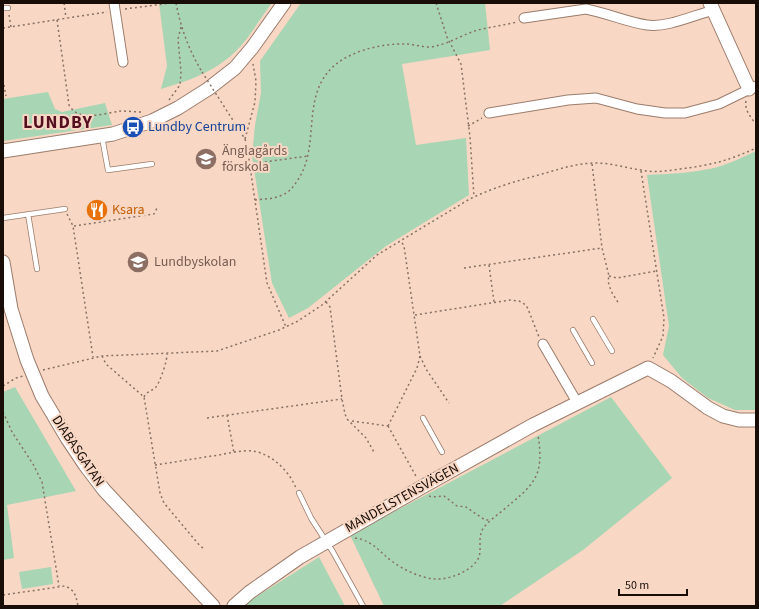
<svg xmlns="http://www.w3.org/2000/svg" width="759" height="609" font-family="'Source Sans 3',sans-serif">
	<rect width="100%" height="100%" fill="#f8d7c4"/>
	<path fill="#a8d5b3" d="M159,3H272C261,17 251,35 239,48C217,71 191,80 161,89L167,66Z
		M301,3H485L490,50L402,64L416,145L466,138L469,195L386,246L308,308L289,318L272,283L252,156L255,125L261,93L260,61Z
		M48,92L55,109L62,112L105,103L112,125L3,141V99Z
		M756,151V410H735L708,398L682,378L663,355L669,326L647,175C668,174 689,173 709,169C725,166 741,158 756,151Z
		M15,387L76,491L7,505L14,558L3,560V392Z
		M611,397L672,478L583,550L500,606H384L350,535Z
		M319,557L345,606H244L245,604Z
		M51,567L53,584L22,589L19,572Z"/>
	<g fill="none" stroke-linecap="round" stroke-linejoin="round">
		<g stroke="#9b7d6c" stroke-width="6">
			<path id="lane" d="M3,8H8
				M102,137L108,170L152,164
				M28,214L37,269
				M3,218L65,209
				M593,319L612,351
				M573,330L592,363
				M423,418L442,452
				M299,493L311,518L333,552L363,606"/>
		</g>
		<g stroke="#9b7d6c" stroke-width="11">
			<path id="street" d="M114,3L123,62
				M524,18L586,9C607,13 626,22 647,25C667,28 694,15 714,10
				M489,113L568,100L596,98L637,109L665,113H685L719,104L756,86
				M543,344L578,404"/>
		</g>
		<g stroke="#9b7d6c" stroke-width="15">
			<path id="secondary" d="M710,3L749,89
				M3,151L113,134L152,121L178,108L208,89L235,68L252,48L284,3
				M3,262L11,309L27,360L42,396L67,438L85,465L104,490L213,606
				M234,606L250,592L300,557L422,487L533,425L648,368L671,381L708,408L723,416L739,420H756"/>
		</g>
		<path stroke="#877164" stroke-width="1.5" stroke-dasharray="2 3" stroke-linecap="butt" d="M64,3L66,18
			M176,3C181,29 189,50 202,72
			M436,3L447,37L461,64L470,137L474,197
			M125,9L171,3
			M9,15L11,27
			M57,20L69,105C79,123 104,113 121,111C128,111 135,112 143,112
			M3,28L107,12
			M3,80L6,96
			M218,97L245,139L247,146L267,283L286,327
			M169,100L180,85L181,72L178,39L181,27
			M746,101C744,109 751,118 756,124
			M468,126L482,118
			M245,139L255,102L256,81L253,64
			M250,164L308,156
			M592,164L602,248L609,276L608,281L611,291L619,304
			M641,171L664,318L663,336L653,358
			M255,200C264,199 274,199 282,195C290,192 294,186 299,178C319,146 303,102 328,72C344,52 381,43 406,44C415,44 426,49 436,46C450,43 464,34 478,30C491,27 504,25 517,22
			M67,214L73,226L93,357
			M74,226L154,214L158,206
			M489,265L494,302
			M464,268L602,248
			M609,276L617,278L656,271
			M326,302L330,307L342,399L345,414L347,419L366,438L374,452
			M415,315L510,300L519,301L526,305L528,309L539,337
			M102,356L106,364L144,397L160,493L164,503L200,546L205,549
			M420,356L426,369L449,403
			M43,370L102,356L217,351L279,330L298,321L322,305L377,255L468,200C491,188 517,181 542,174C560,169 577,163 596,163C611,163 626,168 641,170C654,173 667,171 680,169C711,165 728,161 756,148
			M3,386L16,378L23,376
			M144,397C147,391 152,391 156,387C160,382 168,359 167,353
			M3,412L12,432L33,464L42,482L59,586
			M227,415L234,453
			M207,418L342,399
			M352,421L388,426
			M388,426L417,368L420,356L404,246L401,241
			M388,426L417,478
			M155,465C176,462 197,458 219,455C229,453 242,450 253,451C272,454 289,471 296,488
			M429,496L432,497L444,496L457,506L466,507L485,520H491
			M355,538C374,541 379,552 393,562C404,570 421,578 435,579C449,580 473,571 479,557C482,547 477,537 484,527C489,521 496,516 502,511C533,485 545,478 538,435
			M3,595L65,586C75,590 76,596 78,606"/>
		<use href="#lane" stroke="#fff" stroke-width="4.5"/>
		<use href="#street" stroke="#fff" stroke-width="9"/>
		<use href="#secondary" stroke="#fff" stroke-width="13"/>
		<path stroke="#877164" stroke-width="1.5" stroke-dasharray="2 3" stroke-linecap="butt" d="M202,72L218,97"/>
	</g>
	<defs>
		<g id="bus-disc" transform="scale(1.15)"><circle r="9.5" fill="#1a4fb4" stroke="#f8d7c4"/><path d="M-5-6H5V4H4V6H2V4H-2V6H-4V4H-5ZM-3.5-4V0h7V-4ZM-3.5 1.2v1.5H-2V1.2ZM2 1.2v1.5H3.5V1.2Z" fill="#fff"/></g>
		<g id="school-disc" transform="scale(1.15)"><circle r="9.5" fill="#8d6e63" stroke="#f8d7c4"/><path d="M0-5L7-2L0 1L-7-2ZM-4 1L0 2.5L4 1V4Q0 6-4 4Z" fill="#fff"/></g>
		<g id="restaurant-disc" transform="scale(1.15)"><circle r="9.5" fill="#e8710a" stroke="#f8d7c4"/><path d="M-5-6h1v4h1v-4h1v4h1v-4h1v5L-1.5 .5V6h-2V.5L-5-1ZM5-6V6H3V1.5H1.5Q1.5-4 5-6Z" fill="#fff"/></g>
	</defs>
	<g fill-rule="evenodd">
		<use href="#bus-disc" x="133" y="127"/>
		<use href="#school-disc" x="206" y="159"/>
		<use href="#restaurant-disc" x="97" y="210"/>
		<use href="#school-disc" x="138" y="262"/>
	</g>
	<g text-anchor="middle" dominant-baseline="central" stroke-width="4" stroke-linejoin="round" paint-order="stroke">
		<g font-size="14" fill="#164399" stroke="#f8d7c4" text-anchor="start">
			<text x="148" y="127">Lundby Centrum</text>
		</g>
		<g font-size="14" fill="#785e54" stroke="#f8d7c4" text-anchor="start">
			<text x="222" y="151">Änglagårds<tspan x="222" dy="16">förskola</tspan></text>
			<text x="154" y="262">Lundbyskolan</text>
		</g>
		<g font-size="14" fill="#c56008" stroke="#f8d7c4" text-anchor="start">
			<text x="112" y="210">Ksara</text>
		</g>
		<g font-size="14" fill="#180d07" stroke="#f8d7c4">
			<text transform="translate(78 451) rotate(56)">DIABASGATAN</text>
			<text transform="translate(402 498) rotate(-29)">MANDELSTENSVÄGEN</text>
		</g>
		<g font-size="18" font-weight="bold" letter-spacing="1" fill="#540f20" stroke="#f8d7c4">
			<text x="58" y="122">LUNDBY</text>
		</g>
	</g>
	<rect width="759" height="609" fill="none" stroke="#180d07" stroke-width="8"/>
	<path d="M619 589v6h68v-6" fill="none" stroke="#180d07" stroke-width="2"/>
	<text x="625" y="589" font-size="12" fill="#180d07" stroke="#f8d7c4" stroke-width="3" paint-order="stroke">50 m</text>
</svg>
